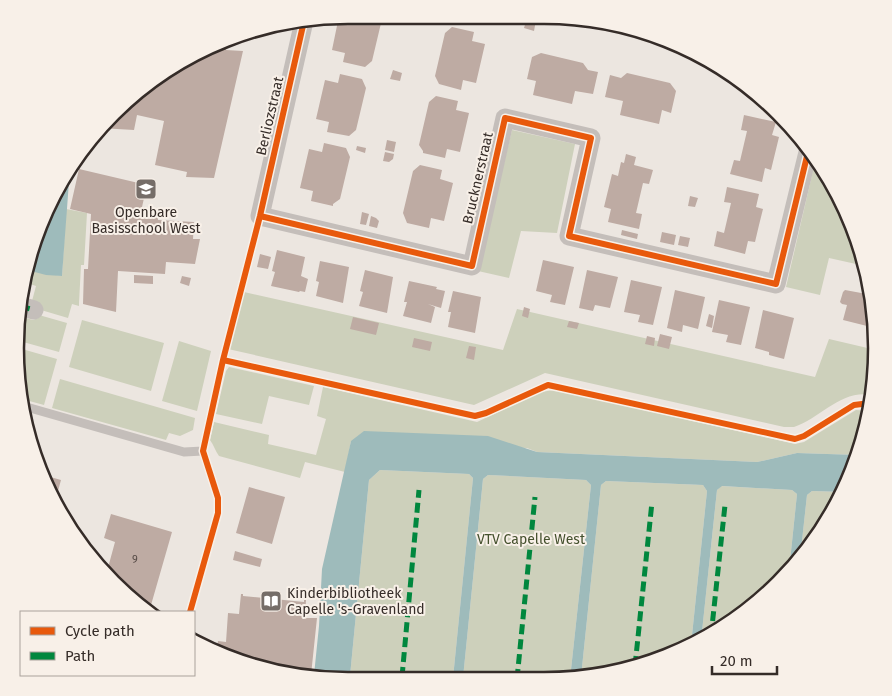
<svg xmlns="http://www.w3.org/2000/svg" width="892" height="696" font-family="'Fira Sans',sans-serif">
	<rect width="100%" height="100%" fill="#ece6e0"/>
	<path fill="#cdd0bb" d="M512,130L575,144L557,233L521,231L509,278L478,271Z
		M816,158C839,190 856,227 865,266L829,258L820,295L786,287Z
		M66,209L87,213L84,265H81L79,303V306L72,304L68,318L41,310L32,301L36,286L24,282L26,262L29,255L34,256L31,271L62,276Z
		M244,292L503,350L517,309L815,377L829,339L876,350V369L872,395C841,389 821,418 794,427H784L545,373L474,405L228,349Z
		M39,315L67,323L59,352L16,340L19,316L33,320L38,318Z
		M82,320L164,343L151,391L69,367Z
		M179,341L211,351L197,411L162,401Z
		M15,347L57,359L44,405L22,399Z
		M229,367L314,386L309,405L269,396L262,424L216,414L226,371Z
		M60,379L195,418L193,430L180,436L169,433L166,440L52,408Z
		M323,387L477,422L541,392L554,390L795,444L804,442L856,410L869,411L866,434L858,455L797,453L757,462L537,452L527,448L351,441L345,472L305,462L300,478L219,456C215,451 214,445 210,440L214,422L269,435L268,444L316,455L326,419L317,416Z
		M380,470L469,474L473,478L453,678L350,676L369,480Z
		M488,475L586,480L591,485L570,679L463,678L483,479Z
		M606,481L703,485L707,491L691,645L651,663L581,677L601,485Z
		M721,486L792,490L797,494L789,571L764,598L711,636L701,641L717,490Z
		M812,491L844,492L808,550L800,559L807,495Z"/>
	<path fill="#9ebbbb" d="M70,168L62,276L46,275L31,271L35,240L59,182Z
		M364,431L488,436L537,452L757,462L797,453L858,455L844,492L812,491L807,495L800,559L789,571L797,494L792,490L722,486L717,490L701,641L691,645L707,491L703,485L606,481L601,485L581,677L570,679L591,485L586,480L488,475L483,479L463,678H453L473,478L469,474L380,470L369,480L350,676L314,675L319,626L322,569L351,441Z"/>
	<path fill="#beaba3" d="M348,15H380L382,19L372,61L365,67L343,62L345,53L332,50L339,16Z
		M418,15L426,16L424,25L416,23Z
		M527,18L536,20L534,31L524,28Z
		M452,27L474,32L472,41L485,44L476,83L463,80L461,90L439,84L435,76L445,33Z
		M227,41L226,50L243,51L214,178L186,177L187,172L155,165L164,121L137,115L134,130L100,128L112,113L181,60Z
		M541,53L583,63L588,70L598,72L593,94L575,91L572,104L533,95L536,81L527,79L532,57Z
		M393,70L402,73L400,81L390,79Z
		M627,73L670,83L676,91L671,113L662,110L659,124L620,115L623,101L605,97L610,75L621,78Z
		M340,74L362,79L366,88L356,130L349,136L327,132L329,122L316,119L325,80L338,83Z
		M436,96L458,101L456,110L469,113L460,152L447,149L445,158L423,153V151L419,145L429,102Z
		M744,115L776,122L772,135L779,137L771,170L765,168L762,182L730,174L734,160L740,161L747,131L741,130Z
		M387,140L396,142L394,152L385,150Z
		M324,143L346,148L350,157L340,199L333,204V206L311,201L313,191L300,188L309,149L322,152Z
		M357,146L366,148L365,153L356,150Z
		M385,152L394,154L393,159L389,162L383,161Z
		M626,154L636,157L634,165L653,170L649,184L643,183L636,213L642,214L639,229L608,222L611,209L604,207L612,174L618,176L621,162L624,163Z
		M420,165L442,170L440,179L453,183L444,221L431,218L429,228L407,223L403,213L413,171Z
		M79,169L147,185L142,207L158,211V220L194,222L193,239H200L195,264L166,262L165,274L118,271L116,312L83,304L84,269H88L91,214L70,209Z
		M727,187L759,194L756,207L763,209L759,225L755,242L748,241L745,254L714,246L717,231L724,233L731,203L724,202Z
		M690,196L698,198L695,207L688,206Z
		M362,212L369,214L366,225L360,224Z
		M371,216L376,218L379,221L377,228L369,226Z
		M622,230L638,234L637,239L621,235Z
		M662,232L676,235L674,245L660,242Z
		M680,236L690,238L688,247L678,245Z
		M277,250L305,257L301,276L308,279L305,292L300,291L299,292L271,286L275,272L272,271Z
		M260,254L271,257L268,269L257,267Z
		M543,260L574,267L565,305L550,302L552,295L536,291Z
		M320,261L349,267L343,303L316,296L319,282L316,281Z
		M365,270L393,277L387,313L359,306L363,292L360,291Z
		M587,270L618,277L610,308L595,305L593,311L579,308Z
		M134,275L153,276V284L134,283Z
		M182,276L191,278L189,286L180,283Z
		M631,280L662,287L653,325L638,322L640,315L624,312Z
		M409,281L437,287L436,289L445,291L441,308L428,304L435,307L431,323L403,316L407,302H404Z
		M675,290L705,297L698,329L683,325L682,332L667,328Z
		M845,290L872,295L874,304L875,328L843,320L847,305L842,304L840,302L843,292Z
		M453,291L481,297L475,333L448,327L451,312H448Z
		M719,300L750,307L741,345L726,342L728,335L712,332Z
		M524,307L530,309L528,318L522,316Z
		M763,310L794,318L784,359L769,355V352L755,348Z
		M709,314L714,316L712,328L706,326Z
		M353,317L379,323L376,335L350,329Z
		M569,321L579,323L577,329L567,327Z
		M660,334L672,337L669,349L657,346Z
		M647,336L655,338L654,346L645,344Z
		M414,338L432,342L430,351L412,347Z
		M469,346L476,347L474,360L466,358Z
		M34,446L41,448L38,457H36L33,450Z
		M43,475L61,480L55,502Z
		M249,487L285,497L272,544L236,533Z
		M111,514L172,532L149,612L106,575L115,542L104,538Z
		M235,551L262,559L260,567L233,560Z
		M241,594H243V596L304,602V600H306L305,618H317L311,675H283L216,653L218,641L226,642L228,613L239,614Z"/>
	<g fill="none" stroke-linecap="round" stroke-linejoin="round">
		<path stroke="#c4beba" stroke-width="9" d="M23,406L184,452L203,451"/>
		<path stroke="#c4beba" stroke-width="19" d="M304,21L260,216L472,266L505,118L591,138L569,236L776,284L809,148
			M20,306L34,310"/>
		<path stroke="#00873e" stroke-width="5" stroke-dasharray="10 5" stroke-linecap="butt" d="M20,306L34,310
			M711,636L725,505
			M635,666L652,502
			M402,677L419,490
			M517,679L535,497"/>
		<g stroke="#f8f0e8" stroke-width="9">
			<path id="cycleway" d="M260,216L472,266L505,118L591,138L569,236L776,284L809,148
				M223,360L475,416L486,413L548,385L795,439L804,436L854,405L862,404L870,406
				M190,612L218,513V498L203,451L223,360L260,216L304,21"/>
		</g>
		<use href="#cycleway" stroke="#e8590c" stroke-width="6"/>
	</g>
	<defs>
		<g id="school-square" transform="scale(1.125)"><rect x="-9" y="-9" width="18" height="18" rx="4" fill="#756d68" stroke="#f8f0e8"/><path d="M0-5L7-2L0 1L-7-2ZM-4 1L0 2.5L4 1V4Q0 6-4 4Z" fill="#fff"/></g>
		<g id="library-square" transform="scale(1.125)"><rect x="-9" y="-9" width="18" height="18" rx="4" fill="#756d68" stroke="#f8f0e8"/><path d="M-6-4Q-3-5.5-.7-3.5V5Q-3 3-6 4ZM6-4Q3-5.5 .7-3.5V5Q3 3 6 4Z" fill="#fff"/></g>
	</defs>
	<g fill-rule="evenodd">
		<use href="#school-square" x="146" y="189"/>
		<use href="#library-square" x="271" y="601"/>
	</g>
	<g text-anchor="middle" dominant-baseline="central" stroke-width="4" stroke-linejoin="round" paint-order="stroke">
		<g font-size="11" fill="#574c47">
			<text x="135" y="559">9</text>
		</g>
		<g font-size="14" fill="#352c28" stroke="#f8f0e8">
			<text transform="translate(270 116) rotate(-77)">Berliozstraat</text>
			<text transform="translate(478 178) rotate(-77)">Brucknerstraat</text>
		</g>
		<g font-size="14" fill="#352c28" stroke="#f8f0e8">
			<text x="146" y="212">Openbare<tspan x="146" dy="16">Basisschool West</tspan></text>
			<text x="287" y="593" text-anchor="start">Kinderbibliotheek<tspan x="287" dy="16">Capelle 's-Gravenland</tspan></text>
		</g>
		<g font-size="14" fill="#45512e" stroke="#f8f0e8">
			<text x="531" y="539">VTV Capelle West</text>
		</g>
	</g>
	<path d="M0 0H892V696H0ZM348 24H544A324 324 0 0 1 868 348V348A324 324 0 0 1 544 672H348A324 324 0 0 1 24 348V348A324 324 0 0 1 348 24Z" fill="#f8f0e8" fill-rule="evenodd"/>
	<path fill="none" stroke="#352c28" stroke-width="2.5" d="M348 24H544A324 324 0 0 1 868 348V348A324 324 0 0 1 544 672H348A324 324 0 0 1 24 348V348A324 324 0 0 1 348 24Z"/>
	<rect x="20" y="611" width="175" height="65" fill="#f8f0e8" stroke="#aaa29b"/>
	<rect x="30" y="627" width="25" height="8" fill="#e8590c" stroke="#aaa29b"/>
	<text x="65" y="636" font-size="15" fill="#352c28">Cycle path</text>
	<rect x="30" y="652" width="25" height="8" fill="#00873e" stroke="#aaa29b"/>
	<text x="65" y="661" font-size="15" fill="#352c28">Path</text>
	<path d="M712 666v8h65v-8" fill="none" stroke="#352c28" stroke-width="2.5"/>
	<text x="720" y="666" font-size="15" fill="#352c28" stroke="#f8f0e8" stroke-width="4" paint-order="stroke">20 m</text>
</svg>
